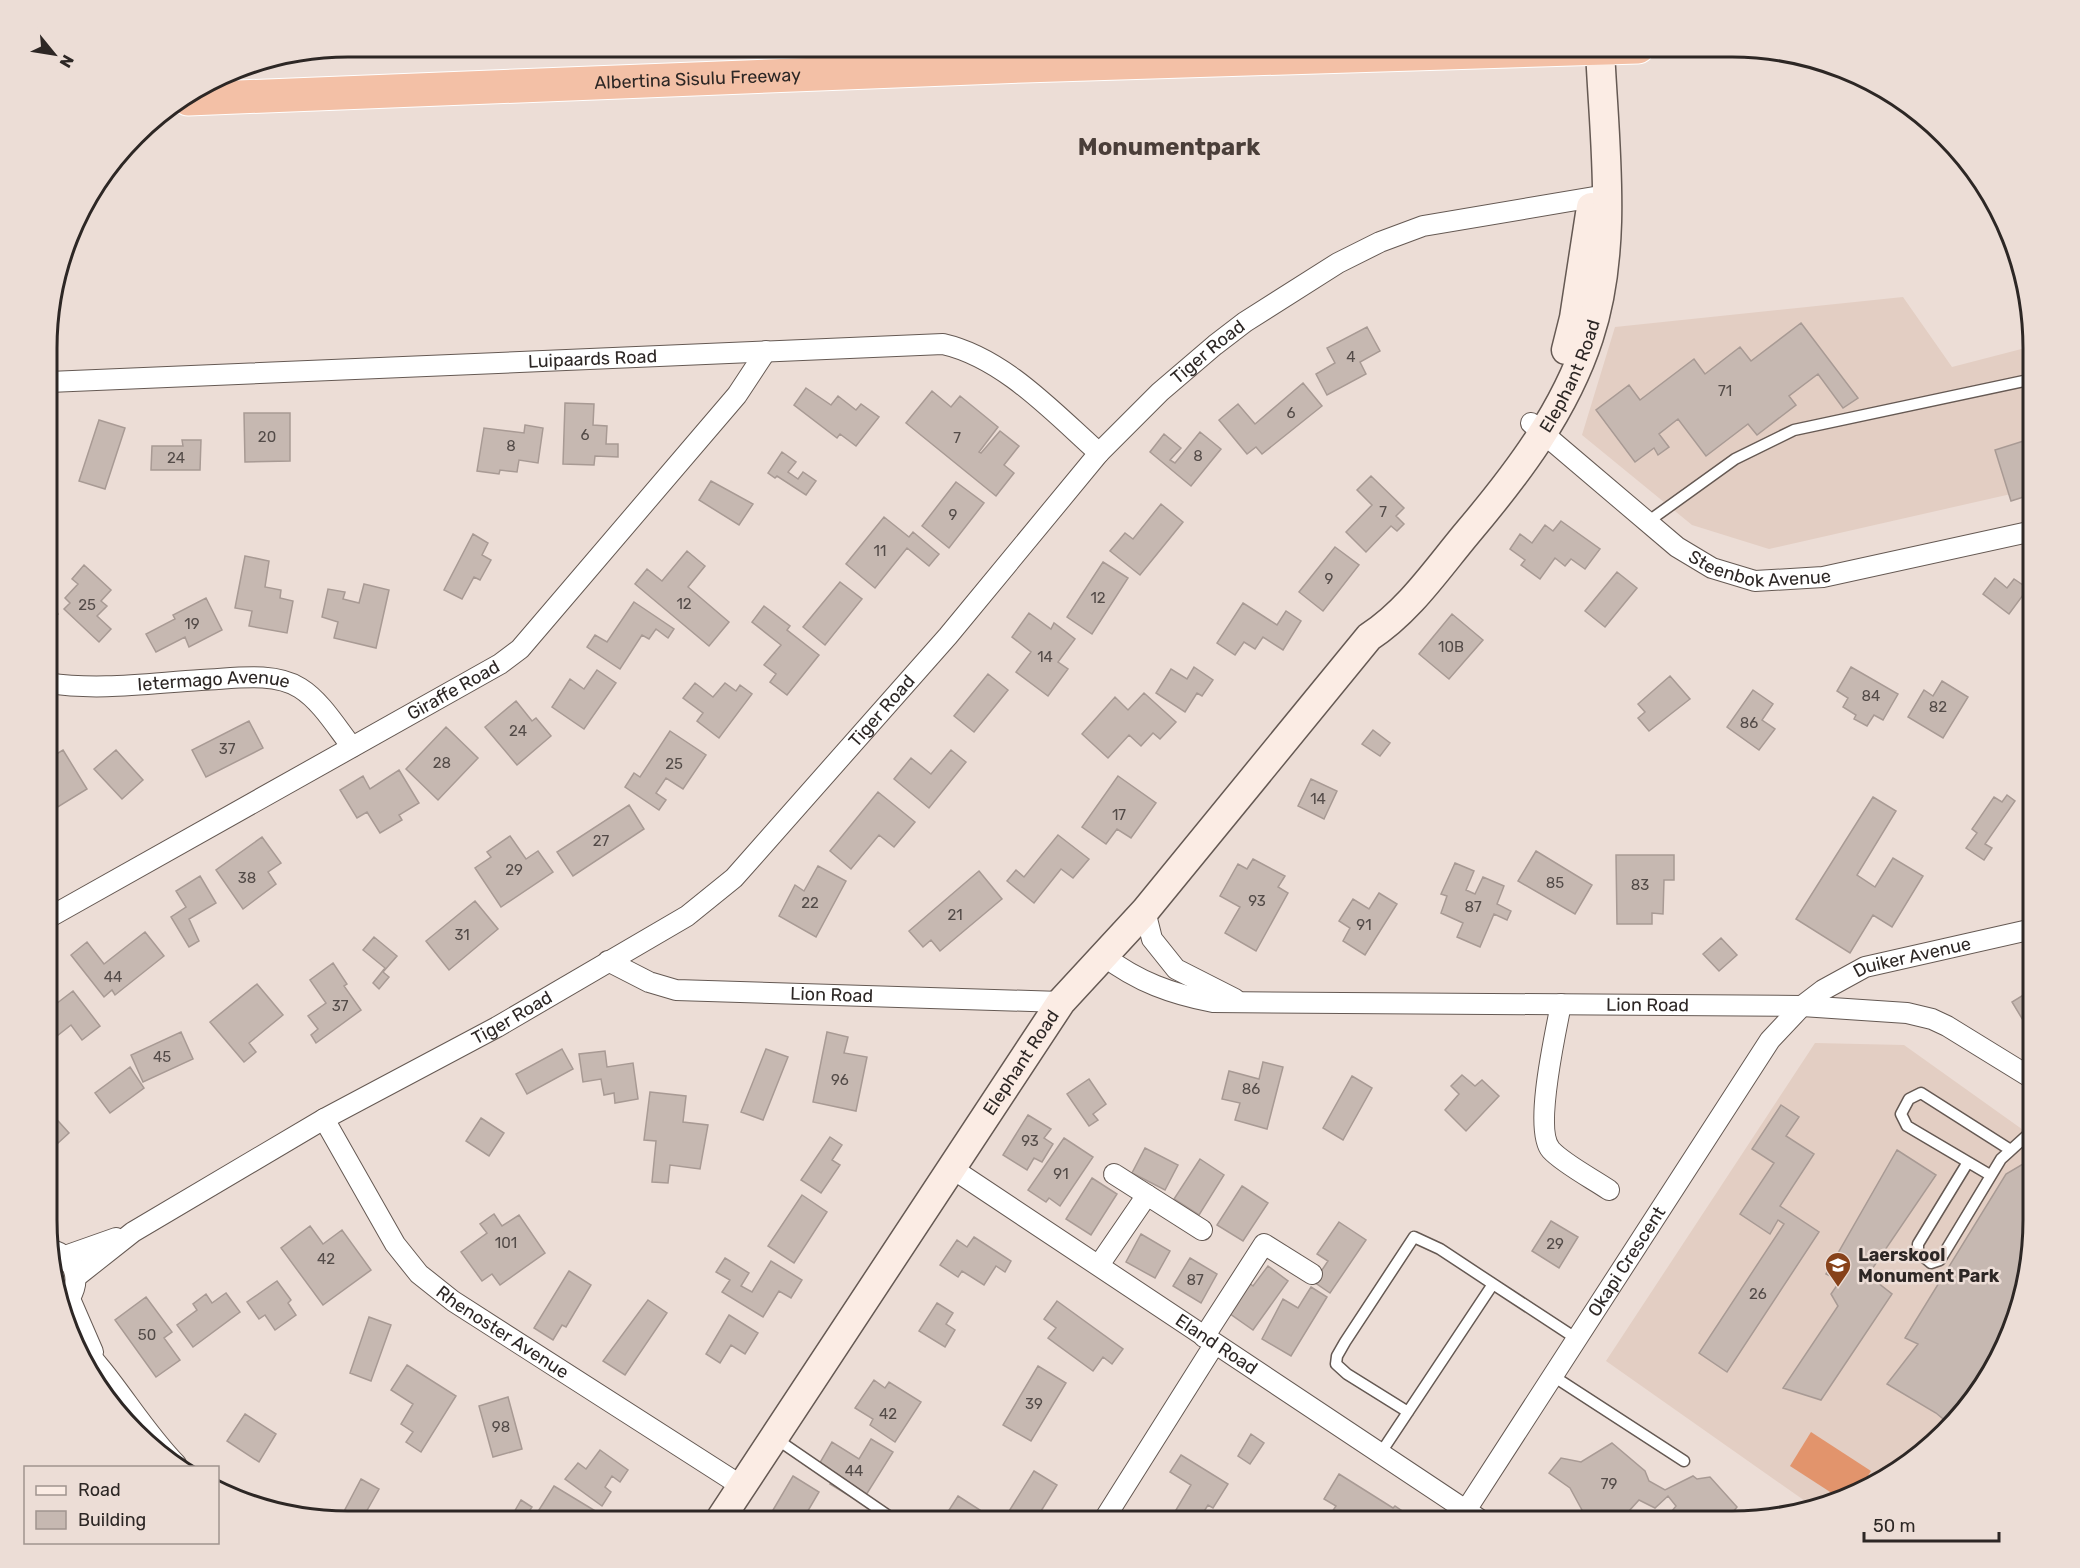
<svg xmlns="http://www.w3.org/2000/svg" width="2080" height="1568" font-family="Rubik,sans-serif">
	<rect width="100%" height="100%" fill="#ecddd6"/>
	<path fill="#e3cec3" d="M1903,297L1952,367L2033,346V489L1769,549L1692,525L1582,435L1615,327Z
		M1815,1043L1904,1045L2033,1137V1240L2010,1336L1959,1419L1865,1491L1815,1508L1606,1361Z"/>
	<path fill="#e2946c" d="M1811,1432L1871,1471L1857,1493L1841,1499L1790,1466Z"/>
	<path fill="#c6b8b1" stroke="#a89a94" stroke-width="1.5" d="M1801,323L1858,398L1843,408L1818,374L1789,396L1796,405L1757,435L1748,424L1706,456L1678,419L1659,434L1669,447L1658,455L1654,448L1635,462L1596,410L1629,385L1640,400L1694,359L1705,374L1740,347L1751,361Z
		M1367,327L1380,351L1360,362L1366,374L1327,395L1316,374L1335,363L1327,348Z
		M1303,383L1322,406L1262,454L1256,447L1247,454L1219,420L1238,404L1255,424Z
		M806,388L831,405L838,396L856,410L861,404L879,417L856,446L840,434L837,438L794,405Z
		M932,391L951,407L960,396L998,427L979,452L981,453L1000,431L1019,446L1004,465L1014,473L996,496L906,423Z
		M565,403L594,404L593,425L607,426L606,444H618V457L595,456L594,465L563,464Z
		M244,413H290V461L245,462Z
		M99,420L125,428L105,489L79,481Z
		M525,425L543,428L538,463L519,460L517,472L500,470L499,474L477,471L484,428L524,433Z
		M1200,432L1221,449L1191,486L1150,452L1164,434L1181,448L1170,460L1175,463Z
		M2033,438V494L2011,501L1995,450Z
		M182,440H201L200,470H151L152,446H183Z
		M782,452L796,462L788,472L798,479L803,472L816,481L806,495L777,476L775,478L768,473Z
		M1371,476L1404,508L1396,516L1404,524L1397,531L1391,526L1366,552L1346,532L1372,505L1357,490Z
		M711,481L753,504L739,525L699,500Z
		M956,482L984,503L949,548L922,526Z
		M1161,504L1183,522L1140,575L1110,551L1125,533L1133,539Z
		M884,517L909,537L913,532L939,554L929,566L907,548L875,588L846,564Z
		M1561,521L1600,549L1585,569L1571,559L1565,566L1555,558L1540,579L1521,565L1525,560L1510,549L1520,534L1532,543L1545,525L1553,531Z
		M473,534L488,543L482,555L491,560L480,580L474,577L462,599L444,590Z
		M1335,547L1359,565L1323,611L1299,592Z
		M687,551L705,566L688,587L729,622L709,646L635,584L647,569L662,581Z
		M245,556L269,561L265,587L281,590L280,598L293,601L287,633L249,626L252,611L235,608Z
		M1103,562L1128,578L1092,634L1067,617Z
		M84,565L111,590L101,601L107,606L97,616L111,629L99,642L64,609L70,603L65,598L78,584L72,579Z
		M1617,572L1637,588L1605,627L1585,611Z
		M2029,575L2033,578V596L2026,591L2009,614L1983,594L1995,578L2007,588L2014,579L2023,585Z
		M840,582L862,599L825,645L803,627Z
		M364,584L389,590L376,648L334,638L338,622L322,617L328,589L345,592L343,599L359,603Z
		M49,595L58,614L48,618Z
		M206,598L222,630L189,647L185,637L156,652L146,634L175,619L173,615Z
		M634,602L674,629L668,638L656,629L649,639L642,635L620,669L587,647L595,635L607,642Z
		M1243,603L1277,625L1286,611L1301,621L1283,650L1263,637L1255,649L1244,642L1235,655L1217,643Z
		M764,606L790,626L787,630L819,655L787,695L770,682L776,674L764,665L781,645L752,622Z
		M1029,613L1051,629L1054,623L1075,639L1058,662L1068,669L1048,696L1016,672L1031,652L1012,637Z
		M1452,614L1483,640L1449,679L1419,654Z
		M1194,667L1213,680L1202,696L1197,693L1185,712L1156,693L1171,669L1187,679Z
		M1851,667L1898,694L1883,720L1874,715L1867,726L1854,719L1856,715L1843,707L1848,698L1837,691Z
		M597,670L616,683L584,729L552,707L570,679L584,689Z
		M988,674L1008,690L974,732L954,716Z
		M1670,676L1690,699L1649,731L1638,718L1645,712L1638,704Z
		M1942,681L1968,697L1943,738L1908,717L1924,690L1933,696Z
		M695,683L713,697L725,683L736,691L740,685L752,694L719,738L697,721L703,713L683,698Z
		M1753,690L1773,704L1762,720L1775,729L1759,750L1727,727Z
		M1144,693L1176,722L1160,739L1153,733L1141,746L1129,735L1108,758L1082,734L1115,697L1128,710Z
		M516,701L532,721L536,718L551,736L517,765L485,727Z
		M249,721L263,748L206,777L192,750Z
		M446,727L478,758L438,800L406,769Z
		M1373,730L1390,743L1380,756L1362,744Z
		M670,731L706,755L683,789L666,778L656,793L666,800L659,810L625,787L634,773L640,777Z
		M63,750L87,789L48,813V759Z
		M116,750L143,780L122,799L94,769Z
		M951,750L966,762L929,808L894,779L911,758L931,774Z
		M399,770L419,803L399,815L402,820L380,833L367,812L357,818L340,790L363,776L370,789Z
		M1118,776L1156,803L1131,838L1117,829L1106,844L1082,827Z
		M1311,779L1337,791L1324,819L1298,806Z
		M878,792L915,822L894,847L879,835L851,869L830,851Z
		M2007,795L2015,801L1985,844L1992,848L1984,860L1966,848L1977,833L1972,829L1994,797L2002,802Z
		M1873,797L1896,811L1857,875L1875,887L1893,858L1923,876L1892,927L1873,915L1850,953L1796,919Z
		M629,805L644,829L573,876L557,852Z
		M1058,835L1089,859L1073,878L1061,869L1034,903L1007,881L1016,870L1024,877Z
		M510,836L526,859L538,851L553,872L501,907L475,868L491,857L487,852Z
		M262,837L281,863L268,872L276,884L243,909L216,870Z
		M1536,851L1592,885L1575,914L1518,881Z
		M1616,855H1674V880H1664L1663,914L1652,913V924H1617Z
		M1253,859L1285,876L1278,887L1288,893L1256,951L1225,933L1240,907L1220,896L1238,864L1247,869Z
		M1455,863L1474,871L1466,890L1475,894L1483,877L1504,886L1497,904L1511,911L1507,920L1494,914L1480,947L1457,937L1463,923L1441,913L1447,896L1441,894Z
		M818,866L846,881L816,937L779,916L795,885L804,891Z
		M979,871L1002,899L940,951L931,940L923,947L909,931Z
		M200,876L216,903L189,919L199,941L189,947L171,917L186,907L176,891Z
		M1379,893L1397,904L1365,955L1343,941L1350,928L1339,921L1353,899L1369,909Z
		M475,901L498,929L449,970L426,941Z
		M145,932L164,956L115,995L112,990L104,997L71,955L87,942L104,964Z
		M374,937L397,956L383,972L389,977L379,989L373,983L385,968L363,950Z
		M1721,938L1737,955L1719,971L1703,954Z
		M333,963L347,984L344,986L361,1010L316,1043L311,1035L318,1029L308,1016L326,1003L310,980Z
		M257,984L283,1015L249,1043L256,1052L244,1062L210,1022Z
		M2033,989V1028L2029,1030L2012,1002Z
		M73,991L100,1026L82,1040L71,1025L48,1043V1010Z
		M181,1032L193,1059L143,1082L131,1055Z
		M827,1032L848,1037L844,1053L867,1057L856,1111L813,1102Z
		M562,1049L573,1069L527,1094L516,1074Z
		M766,1049L788,1057L763,1120L741,1112Z
		M605,1051L607,1067L633,1063L638,1099L615,1103L614,1093L604,1095L601,1079L583,1082L579,1054Z
		M1263,1062L1283,1067L1267,1129L1235,1120L1240,1103L1222,1099L1229,1071L1259,1079Z
		M130,1067L144,1088L110,1113L95,1093Z
		M1462,1075L1475,1086L1482,1080L1499,1096L1466,1131L1445,1110L1459,1094L1451,1086Z
		M1352,1076L1372,1088L1343,1140L1323,1128Z
		M1089,1079L1106,1104L1093,1114L1098,1120L1089,1126L1067,1094Z
		M650,1092L686,1096L683,1122L708,1125L700,1169L670,1165L668,1183L652,1182L656,1141L644,1140Z
		M1781,1105L1799,1117L1786,1136L1814,1154L1780,1206L1819,1232L1727,1372L1699,1353L1784,1224L1778,1220L1770,1234L1740,1214L1774,1163L1752,1149Z
		M50,1112L69,1133L47,1153V1114Z
		M1028,1115L1051,1129L1044,1138L1053,1144L1042,1162L1034,1158L1027,1170L1003,1155Z
		M481,1118L504,1133L489,1156L466,1141Z
		M830,1137L842,1145L832,1160L840,1165L821,1193L801,1180Z
		M1064,1138L1093,1157L1060,1206L1049,1198L1046,1202L1028,1190Z
		M1145,1148L1178,1165L1165,1190L1132,1173Z
		M1897,1150L1936,1175L1868,1275L1892,1294L1821,1400L1783,1388L1838,1306L1831,1294L1840,1281L1826,1274Z
		M2033,1158V1240L2014,1322L1948,1423L1936,1413L1887,1384L1918,1344L1905,1338L2006,1174Z
		M1200,1159L1224,1175L1199,1215L1174,1199Z
		M1092,1178L1117,1194L1091,1235L1066,1219Z
		M1242,1186L1268,1203L1243,1241L1217,1225Z
		M802,1195L827,1212L794,1263L768,1246Z
		M494,1214L502,1226L519,1215L545,1253L500,1285L492,1274L482,1281L461,1252L487,1233L480,1224Z
		M1551,1221L1578,1237L1559,1268L1532,1251Z
		M1339,1222L1366,1240L1330,1293L1314,1282L1328,1261L1317,1254Z
		M310,1226L323,1244L342,1230L371,1270L323,1305L281,1248Z
		M1141,1234L1170,1251L1155,1278L1126,1262Z
		M974,1237L1011,1261L1005,1272L996,1266L984,1285L962,1271L958,1277L940,1265L957,1240L967,1247Z
		M725,1258L749,1273L741,1286L752,1292L771,1261L802,1280L791,1298L779,1291L763,1317L722,1292L730,1280L716,1272Z
		M1190,1258L1217,1274L1201,1303L1173,1286Z
		M1268,1266L1288,1281L1253,1330L1226,1311L1247,1281L1253,1286Z
		M569,1271L591,1285L566,1327L562,1325L553,1340L534,1328Z
		M277,1281L291,1300L288,1303L296,1315L275,1330L265,1315L259,1319L247,1302Z
		M1311,1287L1327,1297L1291,1356L1262,1339L1283,1299L1298,1308Z
		M226,1293L240,1312L193,1347L177,1325L197,1310L193,1304L206,1294L212,1303Z
		M146,1297L172,1332L164,1338L180,1360L156,1377L115,1320Z
		M648,1300L667,1313L625,1375L603,1361Z
		M1057,1301L1123,1349L1112,1364L1103,1357L1093,1371L1048,1338L1056,1328L1044,1319Z
		M937,1303L953,1313L946,1324L955,1330L945,1347L919,1331Z
		M729,1315L758,1333L745,1354L731,1345L720,1363L706,1354Z
		M369,1317L391,1325L371,1381L350,1373Z
		M407,1365L456,1396L421,1452L406,1442L413,1432L401,1424L413,1404L391,1390Z
		M1038,1366L1066,1383L1031,1441L1003,1425Z
		M874,1380L885,1388L889,1382L921,1402L895,1442L870,1425L873,1419L855,1408Z
		M508,1397L522,1449L493,1457L479,1406Z
		M245,1414L276,1434L259,1462L227,1441Z
		M1251,1434L1264,1443L1250,1464L1238,1456Z
		M871,1439L893,1452L861,1503L830,1484L835,1477L818,1466L832,1442L859,1459Z
		M1612,1443L1645,1471L1649,1481L1665,1490L1693,1476L1697,1479L1710,1477L1737,1507L1726,1521H1668L1665,1520L1676,1506L1668,1496L1655,1508L1639,1500L1620,1521H1588L1570,1488L1549,1473L1561,1458L1581,1462Z
		M600,1450L628,1470L620,1482L612,1476L605,1487L611,1492L602,1506L565,1479L578,1463L586,1469Z
		M1181,1455L1228,1484L1213,1508L1208,1505L1198,1521H1184L1173,1515L1191,1485L1170,1472Z
		M1034,1471L1057,1485L1035,1521H1015L1006,1516Z
		M1339,1474L1393,1508L1395,1506L1405,1513L1400,1521H1326L1336,1506L1324,1499Z
		M793,1476L819,1492L802,1521H791L773,1510Z
		M361,1479L379,1489L361,1521H343L340,1519Z
		M554,1486L607,1518L605,1521H571L566,1518L564,1521H532Z
		M958,1496L997,1521H942Z
		M521,1500L532,1507L523,1521H509Z
		M424,1512L439,1521H419Z"/>
	<g fill="none" stroke-linecap="round" stroke-linejoin="round">
		<g stroke="#655953" stroke-width="13">
			<path id="lane" d="M1646,523L1735,459L1794,430L2033,379
				M1968,1162L1918,1244V1252L1931,1263L1940,1260L2001,1159L2033,1130
				M1990,1175L1907,1126L1901,1114L1909,1099L1921,1093L2009,1149
				M1493,1284L1577,1339
				M1553,1376L1684,1461
				M775,1438L896,1521
				M1380,1454L1493,1284L1440,1249L1414,1237L1345,1342L1337,1356L1336,1364L1347,1374L1408,1412"/>
		</g>
		<g stroke="#655953" stroke-width="22">
			<g id="street">
				<path id="s1" d="M49,382L943,344C1004,358 1053,412 1099,453"/>
				<path id="s2" d="M1531,423L1677,547L1712,568L1755,581L1823,577L2033,531"/>
				<path id="s3" d="M48,683C98,691 151,683 201,680C232,679 273,671 300,688C321,701 337,728 352,747"/>
				<path d="M1145,911L1152,939L1176,969L1235,999"/>
				<path id="s4" d="M48,918L500,664L520,649L737,395L766,351"/>
				<path id="s5" d="M1104,956C1138,982 1172,994 1213,1002L1802,1006L1907,1013L1932,1019L1947,1026L2033,1079"/>
				<path id="s6" d="M608,961L649,982L676,990L1061,1002"/>
				<path d="M1561,1004C1556,1031 1533,1130 1551,1150C1564,1164 1593,1179 1609,1190"/>
				<path id="s7" d="M324,1119L395,1244L419,1274L453,1301L740,1485"/>
				<path id="s8" d="M950,1167L1482,1521"/>
				<path d="M1114,1174L1147,1195"/>
				<path d="M49,1249C77,1256 84,1285 64,1305"/>
				<path d="M65,1256L116,1238"/>
				<path d="M1099,1265L1147,1195L1202,1230"/>
				<path id="s9" d="M76,1277L133,1232L324,1119L497,1027L687,916L734,878L948,636L1099,453L1160,392L1215,345L1245,322L1338,263L1380,242L1423,226L1606,195"/>
				<path d="M70,1299L93,1352"/>
				<path d="M1204,1337L1264,1244L1312,1274"/>
				<path d="M74,1339C113,1376 138,1425 176,1464"/>
				<path d="M1103,1521L1214,1345"/>
				<path id="s10" d="M1459,1521L1770,1040L1802,1006L1823,990L1865,967L2033,929"/>
			</g>
		</g>
		<g stroke="#655953" stroke-width="31">
			<g id="secondary">
				<path d="M1566,350L1574,318L1591,207"/>
				<path id="s11" d="M719,1521L1061,1002L1145,911L1369,637C1409,611 1437,569 1468,532C1517,474 1565,411 1589,337C1619,246 1604,142 1600,49"/>
			</g>
		</g>
		<g stroke="#fff" stroke-width="35">
			<g id="highway">
				<path id="s12" d="M188,99L1024,66L1638,47"/>
			</g>
		</g>
		<use href="#lane" stroke="#fff" stroke-width="10"/>
		<use href="#street" stroke="#fff" stroke-width="20"/>
		<use href="#secondary" stroke="#fbece4" stroke-width="28"/>
		<use href="#highway" stroke="#f3c0a6" stroke-width="33"/>
	</g>
	<defs>
		<g id="school-pin" transform="scale(1.35)"><path d="M0 17L-7.5 6A9.5 9.5 0 1 1 7.5 6Z" fill="#87421a" stroke="#ecddd6"/><path d="M0-5L7-2L0 1L-7-2ZM-4 1L0 2.5L4 1V4Q0 6-4 4Z" fill="#fff"/></g>
	</defs>
	<g fill-rule="evenodd">
		<use href="#school-pin" x="1838" y="1265"/>
	</g>
	<g text-anchor="middle" dominant-baseline="central" stroke-width="5" stroke-linejoin="round" paint-order="stroke">
		<g font-size="15" fill="#534b48">
			<text x="1351" y="357">4</text>
			<text x="1725" y="391">71</text>
			<text x="1291" y="413">6</text>
			<text x="585" y="435">6</text>
			<text x="267" y="437">20</text>
			<text x="957" y="438">7</text>
			<text x="511" y="446">8</text>
			<text x="1198" y="456">8</text>
			<text x="176" y="458">24</text>
			<text x="1383" y="512">7</text>
			<text x="953" y="515">9</text>
			<text x="880" y="551">11</text>
			<text x="1329" y="579">9</text>
			<text x="1098" y="598">12</text>
			<text x="684" y="604">12</text>
			<text x="87" y="605">25</text>
			<text x="192" y="624">19</text>
			<text x="1451" y="647">10B</text>
			<text x="1045" y="657">14</text>
			<text x="1871" y="696">84</text>
			<text x="1938" y="707">82</text>
			<text x="1749" y="723">86</text>
			<text x="518" y="731">24</text>
			<text x="227" y="749">37</text>
			<text x="442" y="763">28</text>
			<text x="674" y="764">25</text>
			<text x="1318" y="799">14</text>
			<text x="1119" y="815">17</text>
			<text x="601" y="841">27</text>
			<text x="514" y="870">29</text>
			<text x="247" y="878">38</text>
			<text x="1555" y="883">85</text>
			<text x="1640" y="885">83</text>
			<text x="1257" y="901">93</text>
			<text x="810" y="903">22</text>
			<text x="1473" y="907">87</text>
			<text x="955" y="915">21</text>
			<text x="1364" y="925">91</text>
			<text x="462" y="935">31</text>
			<text x="113" y="977">44</text>
			<text x="340" y="1006">37</text>
			<text x="162" y="1057">45</text>
			<text x="840" y="1080">96</text>
			<text x="1251" y="1089">86</text>
			<text x="1030" y="1141">93</text>
			<text x="1061" y="1174">91</text>
			<text x="506" y="1243">101</text>
			<text x="1555" y="1244">29</text>
			<text x="326" y="1259">42</text>
			<text x="1195" y="1280">87</text>
			<text x="1758" y="1294">26</text>
			<text x="147" y="1335">50</text>
			<text x="1034" y="1404">39</text>
			<text x="888" y="1414">42</text>
			<text x="501" y="1427">98</text>
			<text x="854" y="1471">44</text>
			<text x="1609" y="1484">79</text>
		</g>
		<g font-size="18" fill="#2d2725" stroke="#ecddd6">
			<text stroke="none"><textPath href="#s12" startOffset="510">Albertina Sisulu Freeway</textPath></text>
			<text stroke="none"><textPath href="#s9" startOffset="1480">Tiger Road</textPath></text>
			<text stroke="none"><textPath href="#s1" startOffset="544">Luipaards Road</textPath></text>
			<text stroke="none"><textPath href="#s11" startOffset="1432">Elephant Road</textPath></text>
			<text stroke="none"><textPath href="#s2" startOffset="280">Steenbok Avenue</textPath></text>
			<text stroke="none"><textPath href="#s3" startOffset="166">Ietermago Avenue</textPath></text>
			<text stroke="none"><textPath href="#s4" startOffset="465">Giraffe Road</textPath></text>
			<text stroke="none"><textPath href="#s9" startOffset="994">Tiger Road</textPath></text>
			<text stroke="none"><textPath href="#s10" startOffset="742">Duiker Avenue</textPath></text>
			<text stroke="none"><textPath href="#s6" startOffset="230">Lion Road</textPath></text>
			<text stroke="none"><textPath href="#s5" startOffset="554">Lion Road</textPath></text>
			<text stroke="none"><textPath href="#s9" startOffset="508">Tiger Road</textPath></text>
			<text stroke="none"><textPath href="#s11" startOffset="549">Elephant Road</textPath></text>
			<text stroke="none"><textPath href="#s10" startOffset="309">Okapi Crescent</textPath></text>
			<text stroke="none"><textPath href="#s7" startOffset="284">Rhenoster Avenue</textPath></text>
			<text stroke="none"><textPath href="#s8" startOffset="320">Eland Road</textPath></text>
		</g>
		<g font-size="18" font-weight="bold" fill="#2d2725" stroke="#ecddd6" text-anchor="start">
			<text x="1858" y="1255">Laerskool<tspan x="1858" dy="21">Monument Park</tspan></text>
		</g>
		<g font-size="24" font-weight="bold" fill="#4a3e39" stroke="#ecddd6">
			<text x="1169" y="147">Monumentpark</text>
		</g>
	</g>
	<path d="M0 0H2080V1568H0ZM348 57H1732A291 291 0 0 1 2023 348V1220A291 291 0 0 1 1732 1511H348A291 291 0 0 1 57 1220V348A291 291 0 0 1 348 57Z" fill="#ecddd6" fill-rule="evenodd"/>
	<path fill="none" stroke="#2d2725" stroke-width="3" d="M348 57H1732A291 291 0 0 1 2023 348V1220A291 291 0 0 1 1732 1511H348A291 291 0 0 1 57 1220V348A291 291 0 0 1 348 57Z"/>
	<rect x="24" y="1466" width="195" height="78" fill="#ecddd6" stroke="#a0948f" stroke-width="1.5"/>
	<rect x="36" y="1486" width="30" height="9" fill="#fbece4" stroke="#a0948f" stroke-width="1.5"/>
	<text x="78" y="1496" font-size="18" fill="#2d2725">Road</text>
	<rect x="36" y="1511" width="30" height="18" fill="#c6b8b1" stroke="#a0948f" stroke-width="1.5"/>
	<text x="78" y="1526" font-size="18" fill="#2d2725">Building</text>
	<g transform="translate(54 54) rotate(120)" stroke="#ecddd6" stroke-width="4.5" paint-order="stroke">
	<path d="M0-4.5L10 22L0 15L-10 22Z" fill="#2d2725"/>
	<text y="-9" font-size="16" font-weight="bold" text-anchor="middle" fill="#2d2725">N</text>
	</g>
	<path d="M1864 1532v9h135v-9" fill="none" stroke="#2d2725" stroke-width="3"/>
	<text x="1873" y="1532" font-size="18" fill="#2d2725" stroke="#ecddd6" stroke-width="4.5" paint-order="stroke">50 m</text>
</svg>
